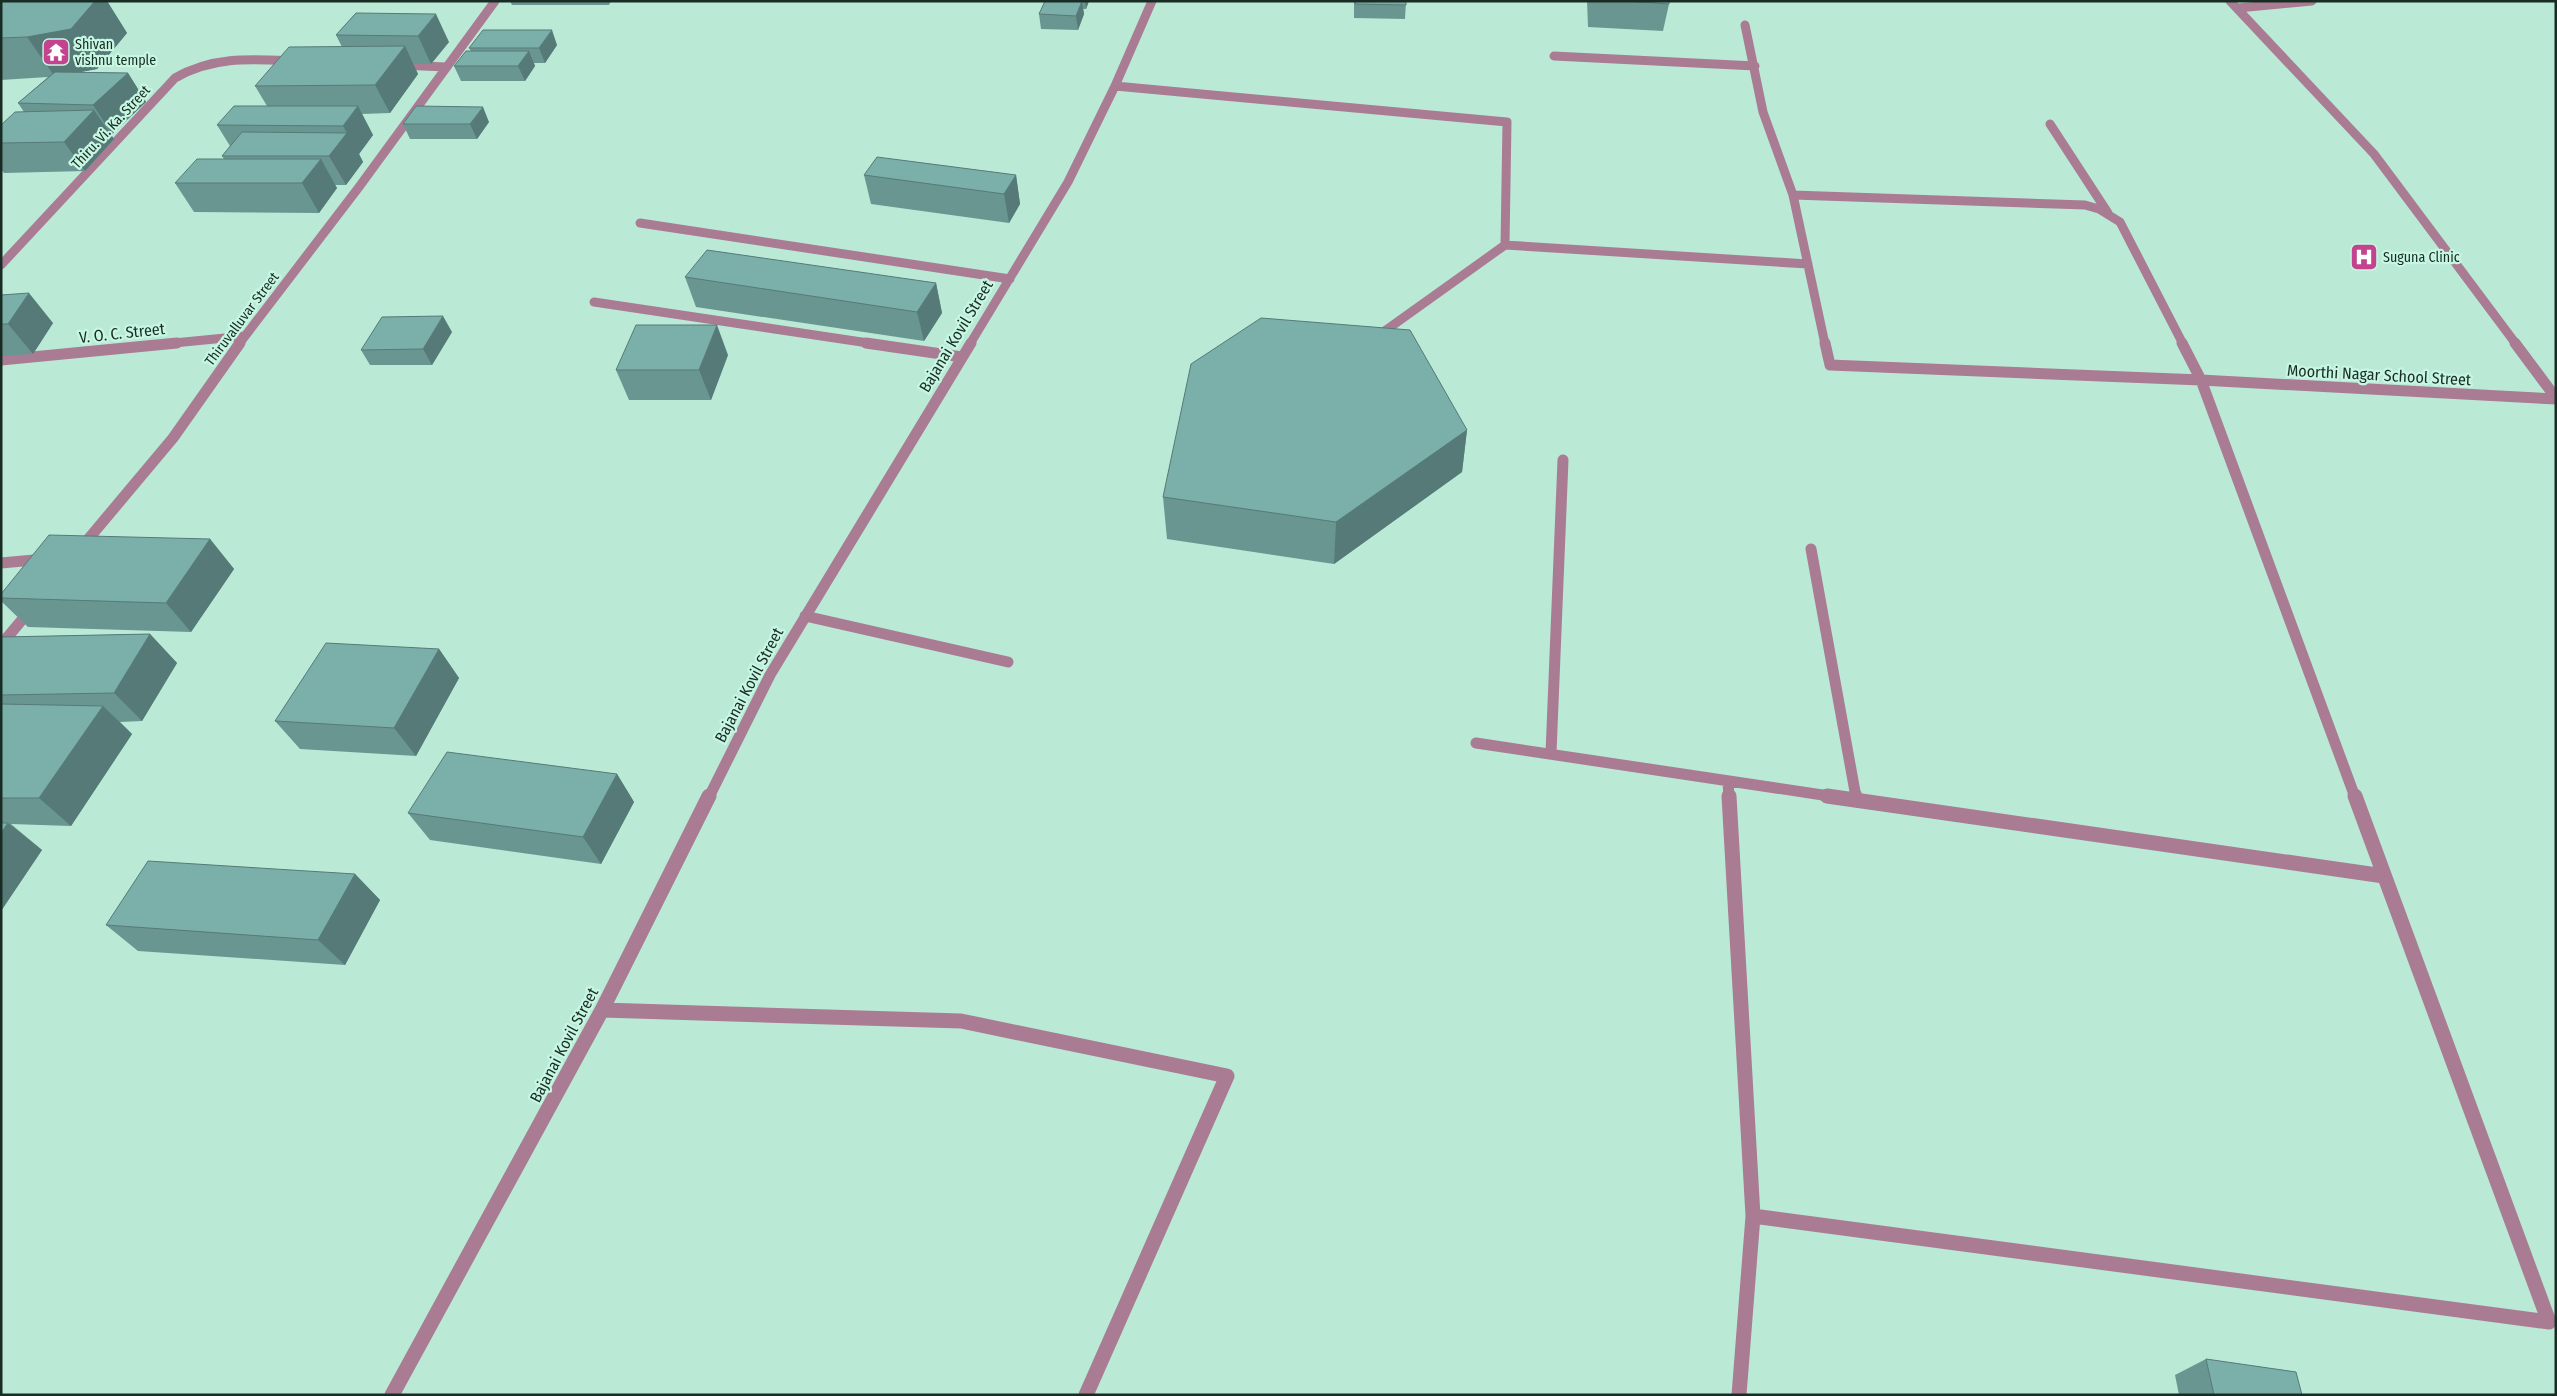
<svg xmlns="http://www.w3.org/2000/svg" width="2557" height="1396" font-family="'Fira Sans Condensed',sans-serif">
	<rect width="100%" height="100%" fill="#baead6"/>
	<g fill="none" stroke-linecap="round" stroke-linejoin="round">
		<path stroke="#aa7c93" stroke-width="9" d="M2230,1L2374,154L2516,344
			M2238,8L2312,1
			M1745,25L1763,112L1793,195L1825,344
			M1554,56L1755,66
			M398,65L447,67
			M1115,86L1507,122L1505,245L1375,338
			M2050,124L2108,213
			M1793,195L2085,205L2099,209L2120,222L2183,344
			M640,223L1010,279
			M1505,245L1808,264
			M1,265L175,78C213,56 251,59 293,61
			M594,302L875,344
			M164,344L245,336
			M239,344L359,187L495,1
			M970,344L1068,182L1115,86L1152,1"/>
		<path stroke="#aa7c93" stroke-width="11" d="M866,343L962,357
			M1825,343L1830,365L2201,380L2556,399
			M2182,343L2201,380L2355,797
			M2515,343L2556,398
			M1,360L177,343
			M80,549L173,438L240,343
			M1811,549L1856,797
			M1,563L45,559
			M805,616L1008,662
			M1,645L31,609
			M1476,743L1836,797
			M1551,753L1563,460
			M1728,782L1729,797
			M709,797L770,675L971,343"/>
		<path stroke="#aa7c93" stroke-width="15" d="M1729,796L1753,1216L1739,1395
			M1827,796L2384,876
			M1855,796L1856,800
			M602,1010L961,1021L1227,1076L1086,1395
			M1753,1216L2549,1322L2355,796
			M392,1395L602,1010L709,796"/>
	</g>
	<path fill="#6a9692" d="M1,1H107L127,33L97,69L79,72L128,73L146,102L112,134H110L114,139L85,171L4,173L1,169V125L24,112L18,103L48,77L1,80Z
		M510,1H611L609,5H512Z
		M1045,1H1089L1086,9H1083L1084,14L1078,30L1041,29L1039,14Z
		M1354,1H1406L1405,19L1354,18Z
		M1587,1H1669V4L1663,31L1588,27Z
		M356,13L449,42L431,64H413L418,74L390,113L362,114L373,135L359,154L363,162L346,185H335L337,188L319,213L194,212L175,183L224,159L222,156L230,146L217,125L267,106L255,86L342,47L336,35Z
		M557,45L545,63H534L535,66L525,81H461L454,66L471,51L469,48Z
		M489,122L477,139H410L403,124Z
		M864,175H1016L1020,204L1009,223L871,204Z
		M685,277L936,283L942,313L924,341L696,307Z
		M1,295L53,323L33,354L1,356Z
		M452,332L432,365H370L361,350Z
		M728,355L711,400H629L616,370Z
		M1467,430L1462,472L1334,564L1167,539L1163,497Z
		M210,539L234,569L191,632L28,627L1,601V594Z
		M150,634L177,663L142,721L120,722L132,734L71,826L11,824L42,850L1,911V637Z
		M439,649L459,678L416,756L300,749L275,721Z
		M617,774L634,802L601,864L430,840L408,813Z
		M355,874L380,900L345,965L138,951L106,925Z
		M2206,1359L2302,1395H2179L2175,1375Z"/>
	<path fill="#567a77" d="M95,1H107L127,33L97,69L55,77L27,37Z
		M1082,1L1084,14L1078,30L1076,16Z
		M1085,1H1089L1086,9Z
		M436,14L449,42L431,64L418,36Z
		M552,30L557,45L545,63L539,48Z
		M405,46L418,74L390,113L375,85Z
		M529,51L535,66L525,81L518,66Z
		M128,73L146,102L112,134L93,105Z
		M358,106L373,135L359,154L363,162L346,185L329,156L347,133L343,126Z
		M483,107L489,122L477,139L470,124Z
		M94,110L114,139L85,171L64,142Z
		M321,159L337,188L319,213L302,183Z
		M1016,175L1020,204L1009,223L1004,194Z
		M936,283L942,313L924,341L917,312Z
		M29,293L53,323L33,354L8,324Z
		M443,316L452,332L432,365L423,349Z
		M717,325L728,355L711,400L699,370Z
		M1467,430L1462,472L1334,564L1336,522Z
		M210,539L234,569L191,632L166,603Z
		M150,634L177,663L142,721L114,693Z
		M439,649L459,678L416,756L394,728Z
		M103,706L132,734L71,826L39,798Z
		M617,774L634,802L601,864L583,837Z
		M8,823L42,850L1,911V833Z
		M355,874L380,900L345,965L318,940Z"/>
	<path fill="#7bafaa" stroke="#567a77" d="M1,1H95L71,29L27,37L1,38Z
		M1045,1H1082L1076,16L1039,14Z
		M1355,1H1406V5L1355,4Z
		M1626,1H1669V4Z
		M356,13L436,14L418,36L336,35Z
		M483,30H552L539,48H469Z
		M405,46L375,85L255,86L289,47Z
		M466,51H529L518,66H454Z
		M55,72L128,73L93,105L18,103Z
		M234,106H358L343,126L217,125Z
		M416,106L483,107L470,124H403Z
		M94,110L64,142L1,143V125L15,112Z
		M242,132L347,133L329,156H222Z
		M877,157L1016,175L1004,194L864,175Z
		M197,159H321L302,183H175Z
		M707,250L936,283L917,312L685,277Z
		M29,293L8,324H1V295Z
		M443,316L423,349L361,350L382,317Z
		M1261,318L1410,330L1467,430L1336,522L1163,497L1191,364Z
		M636,325H717L699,370H616Z
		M49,535L210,539L166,603L1,598V594Z
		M150,634L114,693L1,695V637Z
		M326,643L439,649L394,728L275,721Z
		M1,704L103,706L39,798H1Z
		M447,752L617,774L583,837L408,813Z
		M1,823H8L1,833Z
		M148,861L355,874L318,940L106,925Z
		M2206,1359L2296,1372L2302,1395H2214Z"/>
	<defs>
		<g id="temple-square" transform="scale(1.4375)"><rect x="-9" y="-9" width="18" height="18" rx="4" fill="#c3438e" stroke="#c7f7e3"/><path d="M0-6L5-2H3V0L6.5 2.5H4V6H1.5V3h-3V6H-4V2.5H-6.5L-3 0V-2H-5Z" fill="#fff"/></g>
		<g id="hospital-square" transform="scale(1.4375)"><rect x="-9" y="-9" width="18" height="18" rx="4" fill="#c3438e" stroke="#c7f7e3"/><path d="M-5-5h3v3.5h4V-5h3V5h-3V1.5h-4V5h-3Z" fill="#fff"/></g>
	</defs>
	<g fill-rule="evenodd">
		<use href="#temple-square" x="56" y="52"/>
		<use href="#hospital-square" x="2364" y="257"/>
	</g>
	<g text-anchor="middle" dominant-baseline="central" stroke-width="4.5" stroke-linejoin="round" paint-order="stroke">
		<g font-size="14" fill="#192c24" stroke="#c7f7e3" text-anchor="start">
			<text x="75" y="44">Shivan<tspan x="75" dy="16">vishnu temple</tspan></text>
			<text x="2383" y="257">Suguna Clinic</text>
		</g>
		<g font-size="14" fill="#192c24" stroke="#c7f7e3">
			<text transform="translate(111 127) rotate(-47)">Thiru. Vi. Ka. Street</text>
			<text transform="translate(242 319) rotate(-53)">Thiruvalluvar Street</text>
		</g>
		<g font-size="16" fill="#192c24" stroke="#c7f7e3">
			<text transform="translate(122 333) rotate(-6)">V. O. C. Street</text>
			<text transform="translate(956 336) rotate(-59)">Bajanai Kovil Street</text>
			<text transform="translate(2379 375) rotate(3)">Moorthi Nagar School Street</text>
			<text transform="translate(749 685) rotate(-62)">Bajanai Kovil Street</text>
			<text transform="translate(564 1045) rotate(-62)">Bajanai Kovil Street</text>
		</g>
	</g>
	<rect width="2557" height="1396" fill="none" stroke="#192c24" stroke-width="5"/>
</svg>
